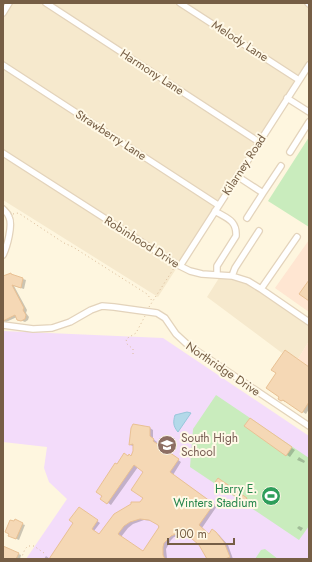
<svg xmlns="http://www.w3.org/2000/svg" width="312" height="562" font-family="Jost,sans-serif">
	<rect width="100%" height="100%" fill="#fef6df"/>
	<path fill="#f6e9cd" d="M3,3H309V62L158,297L3,200Z
		M219,278L234,279L252,286L309,324V341L298,359L285,350L282,353L207,297Z"/>
	<path fill="#ffe6d2" d="M309,240V312L275,288Z
		M309,341V367L298,359Z"/>
	<path fill="#f3dcfa" d="M3,331L163,338L309,436V559H26L67,499L49,482L44,468L47,447L3,442Z"/>
	<path fill="#c9ecbd" d="M309,137V227L268,201Z
		M216,395L309,458V526L299,540L190,467L193,429Z
		M265,549L278,559H255L261,550Z"/>
	<path fill="#b3d9e9" stroke="#98c7db" d="M187,412L191,413L178,432C173,426 173,422 175,415Z"/>
	<path fill="#0003" fill-rule="evenodd" d="M14,276L26,280L24,289L14,286L27,310L26,313L29,317L28,320L25,322L18,319L17,317L6,322L3,321V277Z
		M309,367V409L306,414L286,401L285,402L282,400Z
		M253,422L295,450L290,457L245,426Z
		M150,428L153,430V439L157,442L156,444L181,462L173,475L217,506L202,528L209,534L216,533L219,535L228,545L233,559H208L200,544L192,538L182,535L174,537L171,540L166,549L167,559H44L46,556L50,559L82,510L100,523L94,531L100,535L141,503L144,498V471L138,467L111,505L101,498L117,465L131,457L134,452L133,446L130,445ZM144,520L153,521L159,524L157,533L143,553L121,537L128,528L133,524Z
		M299,457L305,461L304,463L297,460Z
		M218,480L249,500L247,503L216,482Z
		M15,521L25,525L19,540L12,537Z
		M299,526L303,528L301,531L297,528Z
		M3,547L21,555L20,559H3Z"/>
	<path fill="#f5d8b5" stroke="#e9c194" fill-rule="evenodd" d="M11,273V274L23,278L21,288L12,285L24,308L23,310L26,315L25,319L21,321L17,320L15,315L3,321V276Z
		M309,280V301L299,294Z
		M285,350L309,367V402L302,413L283,400L281,401L278,399L279,397L266,388L276,373L271,370Z
		M250,418L292,447L286,456L244,426Z
		M133,424L150,427V436L154,439L153,441L179,459L170,472L214,504L199,525L209,534L212,529L216,532L224,542L230,557L225,559H207L199,545L191,538L183,534L178,533L171,536L164,543L163,547V555L165,559H49L73,523L69,520L79,507L98,520L92,529L99,534L114,514L131,504V502H140L143,498L131,490L143,472L134,465L107,504L100,499L102,496L96,492L115,463L117,464L124,453L128,456L129,454L131,456L133,451V444L129,445L131,428ZM140,519L149,520L158,525L159,527L143,551L118,534L124,526L130,522Z
		M218,478L247,498L244,502L215,482Z
		M15,519L23,523L16,539L8,536L9,534L5,532L10,520L14,521Z
		M3,546L19,553L16,559H3Z"/>
	<g fill="none" stroke-linecap="round" stroke-linejoin="round">
		<g stroke="#e3d3bb" stroke-width="8">
			<path id="minor" d="M46,3L259,142
				M180,3L299,80
				M308,3L309,4
				M3,13L9,3
				M3,65L218,205
				M287,98L309,112
				M290,152L309,122
				M3,153L176,264L190,271L202,274L232,276L248,281L261,289L309,322
				M237,176L263,193L281,166
				M3,209C5,211 8,213 9,217C13,225 7,247 3,255
				M215,211C226,218 237,220 236,236L217,266V274
				M247,218L263,193
				M180,266L309,65
				M232,276L235,268L259,231
				M261,289L297,237
				M3,325L33,329L52,328L70,322L91,310L102,306L114,307L157,313L165,318L176,334L188,345L309,426"/>
		</g>
		<path stroke="#dabb98" stroke-width="1" stroke-dasharray="1 3" stroke-linecap="butt" d="M13,214L17,213L20,214L64,243L73,247L147,294L153,302
			M149,307L174,268
			M133,354V349L127,344L126,339L136,333L145,316
			M21,559L25,549L28,546H34L44,553"/>
		<use href="#minor" stroke="#fff" stroke-width="5.5"/>
	</g>
	<defs>
		<g id="school-disc" transform="scale(1)"><circle r="9.5" fill="#8d6e63" stroke="#fff9e7"/><path d="M0-5L7-2L0 1L-7-2ZM-4 1L0 2.5L4 1V4Q0 6-4 4Z" fill="#fff"/></g>
		<g id="stadium-disc" transform="scale(1)"><circle r="9.5" fill="#2e9e5b" stroke="#fff9e7"/><path d="M0-5a6.5 5 0 1 0 0 10a6.5 5 0 1 0 0-10ZM-3.5-1.8h7v3.6h-7Z" fill="#fff"/></g>
	</defs>
	<g fill-rule="evenodd">
		<use href="#school-disc" x="167" y="445"/>
		<use href="#stadium-disc" x="271" y="496"/>
	</g>
	<g text-anchor="middle" dominant-baseline="central" stroke-width="4" stroke-linejoin="round" paint-order="stroke">
		<g font-size="12" fill="#765e45" stroke="#fff9e7">
			<text transform="translate(240 41) rotate(33)">Melody Lane</text>
			<text transform="translate(152 72) rotate(33)">Harmony Lane</text>
			<text transform="translate(111 135) rotate(33)">Strawberry Lane</text>
			<text transform="translate(244 165) rotate(-57)">Kilarney Road</text>
			<text transform="translate(142 242) rotate(32)">Robinhood Drive</text>
			<text transform="translate(223 369) rotate(34)">Northridge Drive</text>
		</g>
		<g font-size="12" fill="#785e54" stroke="#fff9e7" text-anchor="start">
			<text x="181" y="438">South High<tspan x="181" dy="14">School</tspan></text>
		</g>
		<g font-size="12" fill="#27864d" stroke="#fff9e7" text-anchor="end">
			<text x="257" y="489">Harry E.<tspan x="257" dy="14">Winters Stadium</tspan></text>
		</g>
	</g>
	<rect width="312" height="562" fill="none" stroke="#765e45" stroke-width="8"/>
	<path d="M168 538v6h66v-6" fill="none" stroke="#765e45" stroke-width="2"/>
	<text x="174" y="538" font-size="12" fill="#765e45" stroke="#fff9e7" stroke-width="3" paint-order="stroke">100 m</text>
</svg>
